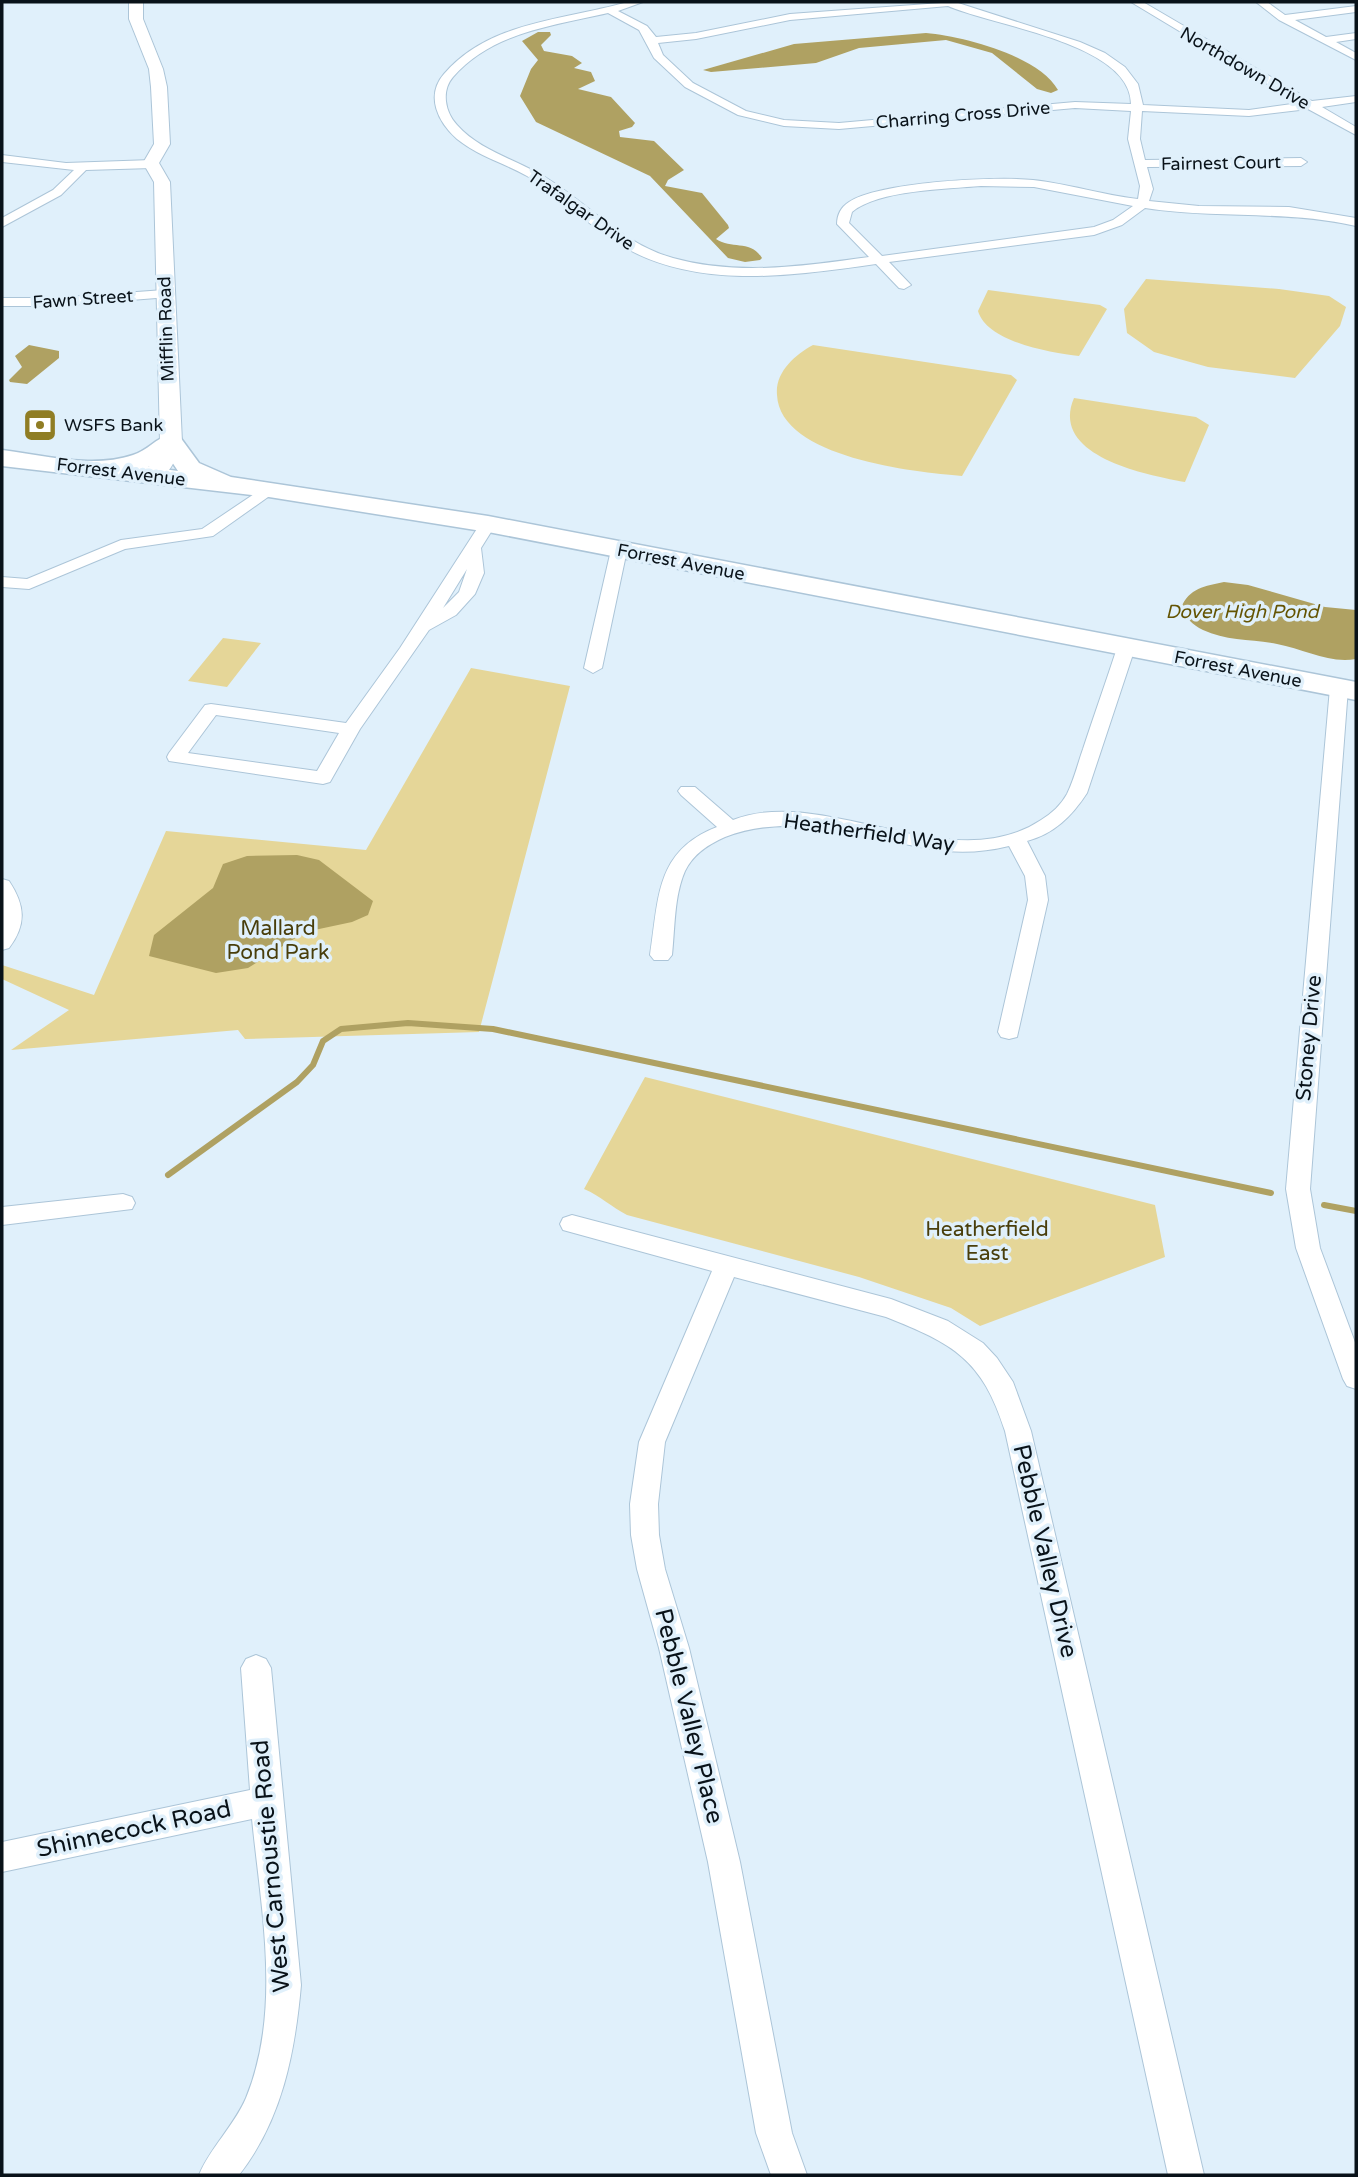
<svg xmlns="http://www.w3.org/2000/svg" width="1358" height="2177" font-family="'Varela Round',sans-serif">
	<rect width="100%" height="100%" fill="#e0f0fb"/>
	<path fill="#e5d698" d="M1146,279L1279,289L1329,296L1346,307L1340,326L1295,378L1208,367L1154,352L1127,333L1124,309Z
		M988,290L1100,305L1107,309L1079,356C1051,353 987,342 978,311Z
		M813,345L1011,375L1017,380L962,476C915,472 780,458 777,395C775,372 795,355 813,345Z
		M1074,398L1196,417L1209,425L1185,482C1146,475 1049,456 1074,398Z
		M223,638L261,643L227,687L188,681Z
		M471,668L570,686L479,1032L245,1039L238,1030L11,1050L69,1010L2,979V965L94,995L166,831L366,850Z
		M645,1077L1155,1205L1165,1257L980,1326L951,1308L859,1277L627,1215C611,1207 601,1196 584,1189Z"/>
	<path fill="#afa162" d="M538,32H550L551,35L541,45L544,51L572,56L582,63L574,68L591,72L595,81L578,89L611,97L635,123L632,127L619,131L620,137L654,141L684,170L668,180L665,186L702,193L728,225L729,228L716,239C732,250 750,239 762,258L760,260L745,262L728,258L650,176L536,122L520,96L531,69L538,60L522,41Z
		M926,33C963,36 1039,56 1058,90L1051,93L1037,89L992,53L946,40L859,48L816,63L711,72L703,70L794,44Z
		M29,345L59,351V358L27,384L10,382L9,380L22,367L15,356Z
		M1224,582L1248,585L1325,607L1356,610V659C1329,664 1304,649 1277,644C1252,639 1226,641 1203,630C1192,625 1187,618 1181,608C1189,588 1205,586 1224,582Z
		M297,855L319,860L373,901L368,915L352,922L305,932L248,968L216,973L149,956L154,935L213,888L223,864L247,856Z"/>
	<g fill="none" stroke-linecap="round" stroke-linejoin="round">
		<path stroke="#afa162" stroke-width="6" d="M168,1175L297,1082L313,1065L323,1041L341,1029L408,1023L493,1029L1271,1193
			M1324,1205L1356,1211"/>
		<g stroke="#acc5d8" stroke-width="2">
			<path id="street" d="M628,2H643L618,11L647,26L656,37L696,33L790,14L955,2L1080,42L1105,53L1125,67L1138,84L1143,105L1249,110L1299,103L1131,2H1143L1312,101L1356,96V102L1322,107L1356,127V135L1308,109L1249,116L1142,111L1140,139L1145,160L1301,158L1307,162L1301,166L1147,167L1153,189L1149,201L1199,206L1289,207L1356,218V226C1286,210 1216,219 1145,208L1122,225L1094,235L889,262L911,285L904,289L899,288L876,264C791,276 694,291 617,243C585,223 560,195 527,176C504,163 478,156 457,139C438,122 425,96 444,74C489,21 565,20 628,2ZM948,6C993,26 1131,43 1131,104L1075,102L839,123L784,120L746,111L693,83L663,55L658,43L696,39L790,20ZM608,13L639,30L654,58L685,87L738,115L784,126L839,129L1075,108L1131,111L1128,139L1140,186L1138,199C1103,195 1069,184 1033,180C995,176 880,182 849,202C841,207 837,215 837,224L869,257C803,266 738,276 673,258C623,244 591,206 548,179C519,160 481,152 457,125C445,112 441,91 453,77C492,32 553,26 608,13ZM981,186L1034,187L1133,206L1113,220L1094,227L882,256L849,223L852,212C878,190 947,189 981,186Z
				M1256,2H1267L1285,15L1356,6V12L1295,20L1326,37L1356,33V39L1336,42L1356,53V60L1279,20Z
				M2,155L66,163L152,160L158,164L152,168L86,170L61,195L2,227V218L53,190L74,170L2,162Z
				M164,290L169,291V297L55,306H2V298H55Z
				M269,484L275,486L277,489L275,492L213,536L125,549L29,589L2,587V577L27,579L121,540L202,529Z
				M488,519L496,524L481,548L484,573L475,594L456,615L429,630L360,729L330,782L323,784L169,761L167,757L169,753L205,705L211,704L346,723L400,648L482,521ZM467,569L459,592L443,608ZM216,715L339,733L317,771L188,753Z
				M619,545L627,550L602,668L593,673L584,668L611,550Z
				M1126,643L1135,648L1087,793C1072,816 1054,834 1027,841L1045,876L1048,900L1017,1037L1009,1039L1001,1037L998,1032L1028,900L1025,876L1009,846C989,851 967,853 946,851C873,842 797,809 725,837C709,844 693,854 685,871C674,896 675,928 672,955L668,960H654L650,955C659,898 655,851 717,827L681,795L678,791L681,787H695L733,820C825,784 951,880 1041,820C1051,814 1061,805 1067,794C1074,780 1078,763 1083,749C1094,715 1106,682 1117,648Z
				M1339,683L1348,688L1310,1189L1320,1248L1356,1345V1389L1347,1386L1343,1379L1296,1248L1286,1189L1330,688Z
				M2,879L9,881C25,905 27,924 9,948L2,950Z
				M123,1194L132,1197L135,1203L132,1209L2,1225V1207Z
				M572,1215L891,1299L948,1321L983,1343L997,1358L1013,1382L1031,1431L1204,2175H1168L1005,1431C982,1359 954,1344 886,1317L734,1277L665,1442L658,1504L659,1535L665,1569L689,1648L740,1862L792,2133L807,2175H771L756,2133L708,1862L659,1648L637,1569L631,1535L630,1504L639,1442L712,1271L563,1230L560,1224L563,1218Z
				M256,1655L266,1659L271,1668L301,1985C295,2053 282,2120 239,2175H199C210,2148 234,2126 246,2098C282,2010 261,1910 252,1819L2,1872V1842L250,1790L241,1668L246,1659Z"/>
		</g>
		<g stroke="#acc5d8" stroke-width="2">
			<path id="secondary" d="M129,2H143V19L163,69L167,87L170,144L159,163L170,182L182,442C176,460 166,486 144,481L141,476L156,458L160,442L154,182L143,163L154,144L151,87L149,69L129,19Z"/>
		</g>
		<g stroke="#acc5d8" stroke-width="3">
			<path id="highway" d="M171,434L180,437L199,463L231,477L488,516L1356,682V700L488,532L269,497L2,466V450C44,455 92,469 133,455C147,451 156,438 171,434ZM168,456L178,471L148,467Z"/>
		</g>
		<use href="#street" fill="#fff" fill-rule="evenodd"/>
		<use href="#secondary" fill="#fff" fill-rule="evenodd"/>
		<use href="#highway" fill="#fff" fill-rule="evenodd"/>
	</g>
	<defs>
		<g id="bank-square" transform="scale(1.75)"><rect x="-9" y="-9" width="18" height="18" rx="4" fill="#907d24" stroke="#e0f0fb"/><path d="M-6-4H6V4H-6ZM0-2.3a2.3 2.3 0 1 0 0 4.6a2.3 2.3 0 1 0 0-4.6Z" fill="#fff"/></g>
	</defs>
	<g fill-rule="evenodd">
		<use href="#bank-square" x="40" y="425"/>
	</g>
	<g text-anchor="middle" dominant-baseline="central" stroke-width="7" stroke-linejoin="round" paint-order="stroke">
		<g font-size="18" fill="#091219" stroke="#e0f0fb">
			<text transform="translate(1245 68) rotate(30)">Northdown Drive</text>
			<text transform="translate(963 115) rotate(-5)">Charring Cross Drive</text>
			<text transform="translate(1221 163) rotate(-1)">Fairnest Court</text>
			<text transform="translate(581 210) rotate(35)">Trafalgar Drive</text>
			<text transform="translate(83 299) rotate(-4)">Fawn Street</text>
			<text transform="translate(166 329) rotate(-92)">Mifflin Road</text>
			<text transform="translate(121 472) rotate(7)">Forrest Avenue</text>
			<text transform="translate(681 562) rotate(11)">Forrest Avenue</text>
			<text transform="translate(1238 669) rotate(11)">Forrest Avenue</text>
		</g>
		<g font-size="18" fill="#091219" stroke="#e0f0fb" text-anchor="start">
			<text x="64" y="425">WSFS Bank</text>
		</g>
		<g font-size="19" font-style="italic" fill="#645403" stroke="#e0f0fb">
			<text x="1242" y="612">Dover High Pond</text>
		</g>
		<g font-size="21" fill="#091219" stroke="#e0f0fb">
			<text transform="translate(869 833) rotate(8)">Heatherfield Way</text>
			<text transform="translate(1309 1038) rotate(-85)">Stoney Drive</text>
		</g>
		<g font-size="21" fill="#493e0b" stroke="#e0f0fb">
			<text x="278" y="928">Mallard<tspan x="278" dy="24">Pond Park</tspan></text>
			<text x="987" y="1229">Heatherfield<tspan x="987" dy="24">East</tspan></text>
		</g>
		<g font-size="24" fill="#091219" stroke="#e0f0fb">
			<text transform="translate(1045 1551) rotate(77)">Pebble Valley Drive</text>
			<text transform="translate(689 1716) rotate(76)">Pebble Valley Place</text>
			<text transform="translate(134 1829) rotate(-12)">Shinnecock Road</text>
			<text transform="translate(271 1866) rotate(-95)">West Carnoustie Road</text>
		</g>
	</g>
	<rect width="1358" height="2177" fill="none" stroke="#091219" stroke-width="7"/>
</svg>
